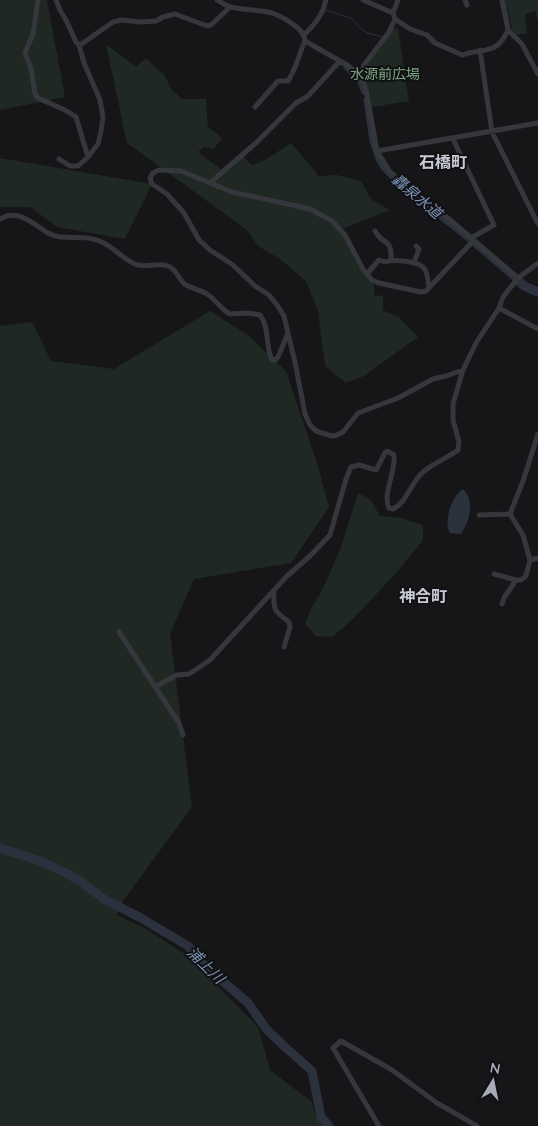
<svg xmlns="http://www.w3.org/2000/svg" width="538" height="1126" font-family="Quicksand,'Noto Sans JP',sans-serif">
	<rect width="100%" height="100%" fill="#161618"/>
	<path fill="#1f2822" d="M0,0H47L65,97L0,110Z
		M506,0H538V21L535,11L525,14L527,33L516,35L512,30Z
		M393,28L398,29L409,101L372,107L368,87L364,80L363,71Z
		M106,44L136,67L146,58L165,76L171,89L182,99H206L208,127L222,138L214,149L204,147L198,152L225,172L243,156L252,165L265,160L291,143L319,176L337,175L361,181L371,199L390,210L339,230C343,235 347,241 351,246C358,260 360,274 374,283V295L383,296V310L400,318L418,337L364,376L346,383L325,366L318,311L306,281L280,259L258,246L247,230L127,143Z
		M0,158L152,184L125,239L57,227L30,207H0Z
		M210,311L248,335L286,371L317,463L329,507L291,563L194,579L170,634L192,807L123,901L117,915L146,929L188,956L258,1027L270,1070L312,1102L315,1113L324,1126H0V326L32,322L51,361L114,369Z
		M358,493L371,500L380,516L401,518L423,525V540L397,572L353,619L332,637L316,636L305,624L311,609L322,590L340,550Z"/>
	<path fill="#2b323d" d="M463,489C475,501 470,520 461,534L450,533C443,521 452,496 463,489Z"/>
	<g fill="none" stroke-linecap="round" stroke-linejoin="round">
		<path stroke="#2b323d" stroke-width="1" d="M505,0L510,29
			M324,13L327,10L352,19L359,27L367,33L383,37"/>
		<path stroke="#2b323d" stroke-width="5" d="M346,67L360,82L364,92
			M366,100L372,141L378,159L383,168L399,184L471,241
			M474,244L515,279"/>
		<path stroke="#2b323d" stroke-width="9" d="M519,281L524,286L538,292
			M0,848L40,861L64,872L80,881L104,899L141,918L188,946L204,965L248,1003L267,1030L284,1046L312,1071L321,1117L329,1126"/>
		<path stroke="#36373d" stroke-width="5" d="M38,0L33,34L25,53L31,68L35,94L38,98L65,110L76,117L88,157L98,144L101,131L103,117L100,100L84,63L79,45L76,42L67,22L60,10L56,0
			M217,0C221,2 226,6 231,7C256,13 267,6 291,23C298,28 304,32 305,41L347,65L360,75L366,89L377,151L390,172L449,219L518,278
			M363,0L393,13
			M465,0L467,5
			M502,0L508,30L522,44L538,74
			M395,19L410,29L427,35L435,43L462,55C485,47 496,56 508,30
			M304,35C315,25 323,14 326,0
			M79,45L83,43L113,22L121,20L141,22L156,21L163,17L175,14L207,26L211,25L230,7
			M480,50L492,132L538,224
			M360,75L364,65L389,32L395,19L393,13L398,0
			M255,107L278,81H288C296,69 299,54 305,41
			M453,139L494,225L471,238
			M377,151L538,123
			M59,159L70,166H78L88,157
			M211,182L257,142L296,103L308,96L340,61
			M0,219C18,208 33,224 48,233C62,241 77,235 93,239C111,243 119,257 135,264C146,269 157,262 168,266C177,269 179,281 186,285C193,289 201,290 207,294C216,300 221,309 230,314L248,313L260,315C270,328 265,346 272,360H275L278,357L288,333
			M375,231C383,246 392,237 391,259
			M414,263L419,249L416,246
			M367,274L379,260L385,262C393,259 418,261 424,268C428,273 428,282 429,288
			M499,308L538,329
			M463,370L446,376L433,379L398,398L358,413L343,432L337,435L332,436L316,431L310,425L305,414L295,362L288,333L284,316L277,305L269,295L255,286L233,265L210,250L199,240L184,213L167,194L152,184L150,178L153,173L159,170L181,171L232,192L310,209L332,221L345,235L363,269L372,280L379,283L421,292L426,291L474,240
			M510,514L523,481L538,434
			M510,514L523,535L530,560L538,558
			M479,515L510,514
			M494,574L516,580
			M274,591C273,610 274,611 289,622L290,627L284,647
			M502,604L504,598L516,580H521L526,576L530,560
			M119,632L179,723L183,735
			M155,687L177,675L189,674L210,660L286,577L310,556L330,535L346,479L351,467L359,465L376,470L385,453L387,451L394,455C396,471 382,496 389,508L393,509C406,503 411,484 421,474C431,464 446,459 458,450L459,442L453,420V404L463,370L476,343L499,308L503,297L518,278L538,263
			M379,1126L333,1048L341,1041L392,1070L437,1103L477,1126"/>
	</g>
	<g text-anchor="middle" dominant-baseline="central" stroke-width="4" stroke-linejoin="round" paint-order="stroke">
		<g font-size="14" fill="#7ca585" stroke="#111113">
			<text x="385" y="74">水源前広場</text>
		</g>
		<g font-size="15" font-style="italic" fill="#7b92b7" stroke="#111113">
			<text transform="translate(417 196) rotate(40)">轟泉水道</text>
			<text transform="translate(206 965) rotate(44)">浦上川</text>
		</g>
		<g font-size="16" font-weight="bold" fill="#c8cad5" stroke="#111113">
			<text x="443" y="162">石橋町</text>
			<text x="423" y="596">神合町</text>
		</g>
	</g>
	<g transform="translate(493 1081) rotate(10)" stroke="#111113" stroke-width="4" paint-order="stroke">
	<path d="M0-4L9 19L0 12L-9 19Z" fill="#a7aab9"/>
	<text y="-8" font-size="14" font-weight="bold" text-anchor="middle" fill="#a7aab9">N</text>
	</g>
</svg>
